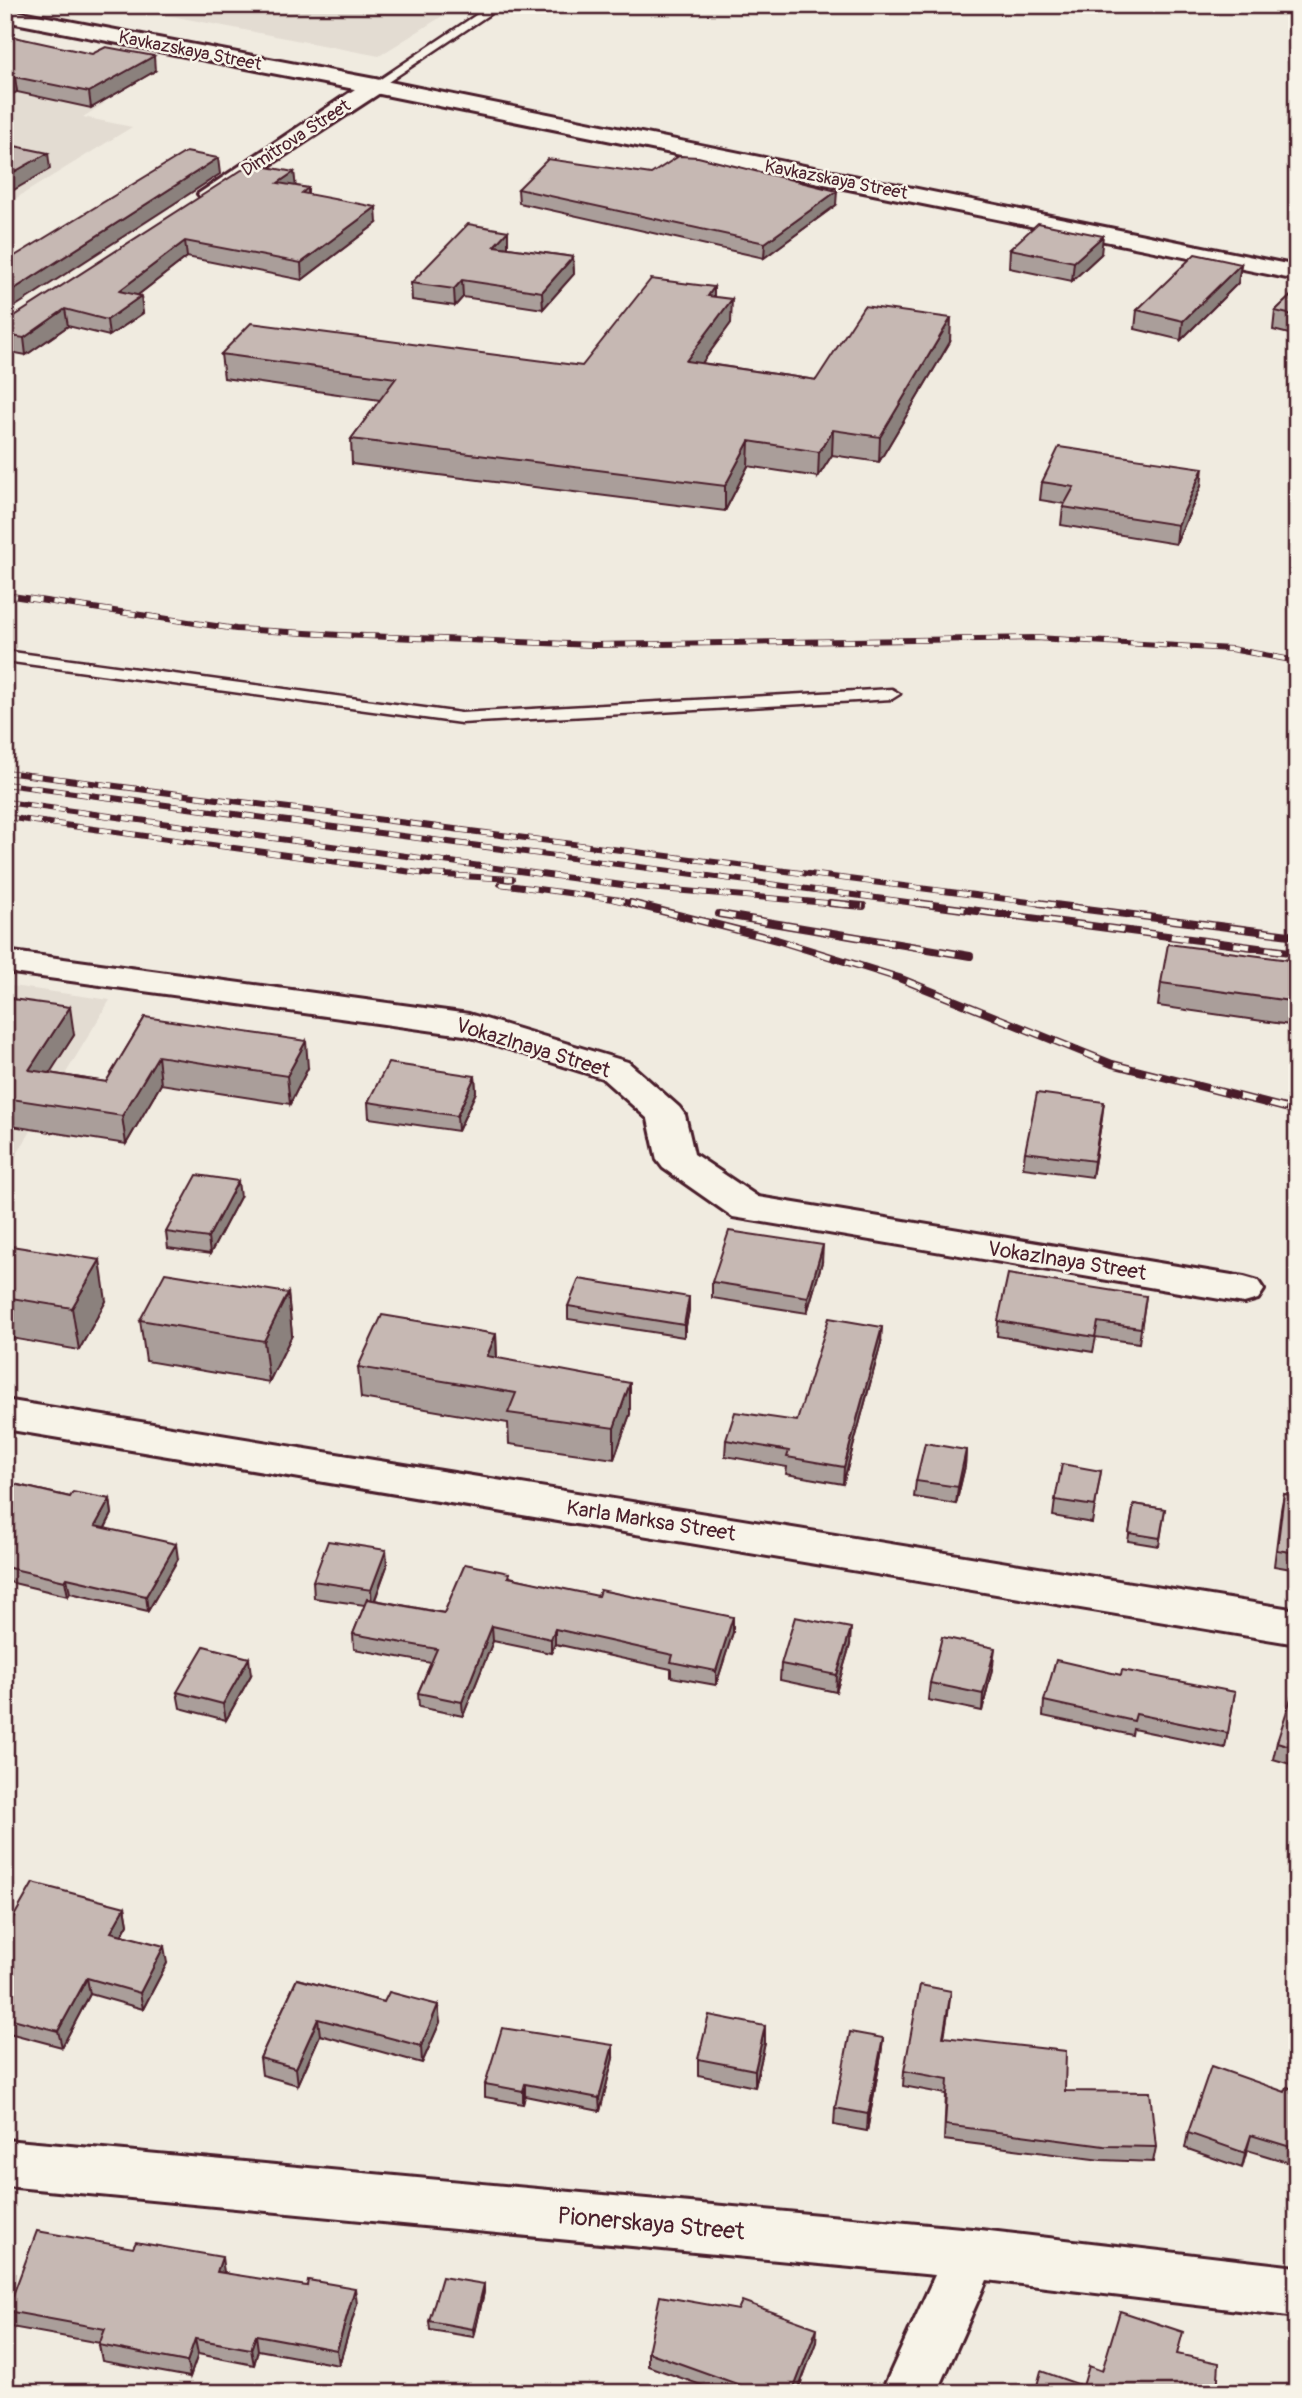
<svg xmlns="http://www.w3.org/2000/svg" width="1302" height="2398" font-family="Pangolin,sans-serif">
	<rect width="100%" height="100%" fill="#f0ebe0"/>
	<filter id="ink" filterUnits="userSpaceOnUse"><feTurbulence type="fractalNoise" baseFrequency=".0143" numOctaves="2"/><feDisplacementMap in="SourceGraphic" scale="14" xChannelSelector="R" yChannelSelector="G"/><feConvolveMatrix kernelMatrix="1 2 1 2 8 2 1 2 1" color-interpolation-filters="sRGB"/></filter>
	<g filter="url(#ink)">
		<path fill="#e3dcd2" d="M114,5H460L379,56Z
			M5,34L91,53L30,88L105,103L83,117L132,127L5,205Z
			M5,985L110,1000L5,1174Z"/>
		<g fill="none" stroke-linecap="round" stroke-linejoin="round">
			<g stroke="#4a1f2b" stroke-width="5">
				<path id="lane" d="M491,5H503L379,88L370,86Z
					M5,651L461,713L892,689L900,694L892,699L461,723L5,661Z"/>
			</g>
			<g stroke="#4a1f2b" stroke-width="6">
				<path id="street" d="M375,79L386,86L383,91L218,199H202L198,194L367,81Z
					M5,951L469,1014L628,1062L679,1107L685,1115L694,1154L758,1197L1244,1277L1258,1281L1264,1290L1258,1299L1244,1303L733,1217L663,1168L657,1160L648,1119L602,1078L464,1035L5,972Z"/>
			</g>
			<g stroke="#4a1f2b" stroke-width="6">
				<path id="secondary" d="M5,9L375,79L1297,266V280L375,93L5,21Z
					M5,1400L1297,1610V1644L5,1429Z
					M5,2140L972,2229L1297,2267V2317L987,2280L937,2393H881L935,2275L5,2186Z"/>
			</g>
			<use href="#lane" fill="#f7f3e8" fill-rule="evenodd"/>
			<use href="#street" fill="#f7f3e8" fill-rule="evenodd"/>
			<use href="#secondary" fill="#f7f3e8" fill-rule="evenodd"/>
			<g stroke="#4a1f2b" stroke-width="6">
				<path id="rail-far1" d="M5,595L236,629L340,635L594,645L1036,638L1231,649L1297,661
					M5,772L1053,905
					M5,784L930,905
					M5,802L637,887L851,905
					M5,817L427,874L512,879
					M500,884L621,900
					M612,899L638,905"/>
			</g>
			<g stroke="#4a1f2b" stroke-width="8">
				<path id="rail" d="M630,903L777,940L899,978L1112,1064L1297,1111
					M830,903L863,906
					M917,903L1297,953
					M1039,903L1297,936
					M719,914L970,956"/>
			</g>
			<use href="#rail-far1" stroke="#f7f3e8" stroke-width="4.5" stroke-dasharray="12" stroke-linecap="butt"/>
			<use href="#rail" stroke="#f7f3e8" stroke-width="5" stroke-dasharray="16" stroke-linecap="butt"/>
		</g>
		<path fill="#aa9e9a" stroke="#4a1f2b" stroke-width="2" d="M229,5H281L268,13Z
			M5,35L155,71L91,108L17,92Z
			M294,172L295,186L308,188V194L377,223L302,280L187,257L138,295L143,313L109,336L68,326L26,355L5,351V319L13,317Z
			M651,174L836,205L764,258L519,203L518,189Z
			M508,248L573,257L574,274L543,309L463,297L455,306L412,300L411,283Z
			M1010,249L1101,254L1072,281L1009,268Z
			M1241,264L1238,283L1181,340L1135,329L1137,310Z
			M1297,290V336L1273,330L1275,311Z
			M714,297L731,323L702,363L816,380L950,342L879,462L832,455L818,477L748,466L725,511L352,464L351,439L380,400L224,378L221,354L582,366Z
			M1042,482L1201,486L1176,544L1061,525L1063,507L1065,504L1040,500Z
			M1297,961V1026L1158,1006L1161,983Z
			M5,998L74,1035L49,1073L106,1082L145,1017L308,1068L290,1104L161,1084L126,1144L5,1125Z
			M475,1076L476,1092L458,1131L369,1118L368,1102Z
			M1102,1118L1092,1177L1023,1168L1025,1152Z
			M240,1197L210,1254L168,1248L166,1232Z
			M5,1245L106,1301L79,1350L5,1337Z
			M822,1262L807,1313L712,1298V1282Z
			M288,1293L292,1335L269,1382L146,1361L140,1320Z
			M1146,1296L1139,1343L1096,1337L1093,1352L997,1336L998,1321Z
			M689,1297V1310L684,1337L568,1319V1306Z
			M496,1334L497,1358L630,1414L614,1459L509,1444L508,1423L361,1398L358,1367Z
			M881,1343L843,1484L786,1474L787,1467L725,1456L726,1440L797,1421Z
			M966,1450L965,1466L956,1504L914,1497L916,1481Z
			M1101,1471L1092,1523L1053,1516L1055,1500Z
			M5,1482L70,1497L110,1499L112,1514L105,1528L178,1559L148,1611L70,1593L68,1596L5,1581Z
			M1284,1494L1297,1496V1570L1274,1566L1281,1510Z
			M1134,1504L1165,1509L1159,1546L1128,1541Z
			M386,1550L387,1566L375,1600L444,1613L509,1573L510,1577L733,1632L716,1685L671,1677V1669L555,1644L551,1653L493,1641L463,1716L419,1707L418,1693L431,1663L354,1649L353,1634L365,1605L314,1598L313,1581Z
			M850,1645L836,1692L780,1680L781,1664Z
			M993,1665L982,1711L928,1700L930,1683Z
			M251,1675L226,1720L180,1708L177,1692Z
			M1121,1675L1235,1692L1225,1748L1133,1729L1132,1735L1043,1716L1044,1701Z
			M1297,1696V1766L1273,1759L1277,1742Z
			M125,1907L128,1924L122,1935L167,1963L143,2009L90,1994L62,2047L5,2032V1932Z
			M297,1979L384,2002L440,2022L422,2063L320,2035L298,2085L262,2075L260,2058Z
			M949,2006L944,2037L1065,2091L1156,2147L1153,2162L1101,2160L944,2140L946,2094L903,2086L904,2071Z
			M765,2026V2043L755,2087L698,2075V2059Z
			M883,2038L881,2055L867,2131L834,2125L835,2108Z
			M613,2058L600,2111L525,2096L523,2104L485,2097V2084Z
			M1297,2090V2165L1247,2150L1242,2168L1185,2148L1188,2133L1285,2092Z
			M224,2273L357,2304L339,2365L258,2350L254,2365L198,2354L190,2377L102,2361L99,2345L100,2343L11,2327L7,2311Z
			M484,2284V2292L474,2337L430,2330L429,2321Z
			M816,2342L797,2393H723L648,2366V2352Z"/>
		<path fill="#8b817d" stroke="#4a1f2b" stroke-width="2" d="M268,5H281L268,13Z
			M154,56L155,71L91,108L89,92Z
			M15,77L17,92L5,98V81Z
			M48,153L50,169L5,195V177Z
			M218,158L220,174L5,313V295Z
			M294,172L296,188L278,183Z
			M837,191L836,205L764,258L765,243Z
			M376,207L377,223L302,280L301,263Z
			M508,231V248L494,246Z
			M1103,236L1101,254L1072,281L1074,262Z
			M185,241L187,257L121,308L119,291Z
			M573,257L574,274L543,309L542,292Z
			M1241,264L1238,283L1181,340L1183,321Z
			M462,280L463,297L455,306L454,289Z
			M714,287V311L708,296Z
			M141,296L143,313L109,336L107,320Z
			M732,299L731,323L686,385V361Z
			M65,309L68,326L26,355L24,338Z
			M951,318L950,342L879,462L880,437Z
			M833,430L832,455L818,477L819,452Z
			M749,441L748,466L725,511V486Z
			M1203,468L1201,486L1176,544L1178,525Z
			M70,1007L74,1035L34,1098L29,1070Z
			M306,1041L308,1068L290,1104L287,1076Z
			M158,1056L161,1084L126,1144L122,1116Z
			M475,1076L476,1092L458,1131L457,1116Z
			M1104,1102L1102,1118L1092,1177L1094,1161Z
			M238,1181L240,1197L210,1254L208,1238Z
			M823,1245L822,1262L807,1313L808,1297Z
			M100,1260L106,1301L79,1350L72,1308Z
			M288,1293L292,1335L269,1382L264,1341Z
			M689,1297V1310L684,1337V1325Z
			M882,1327L881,1343L843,1484L844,1467Z
			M496,1334L497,1365L487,1356Z
			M630,1383V1414L614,1459V1428Z
			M966,1450L965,1466L956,1504L958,1487Z
			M110,1499L112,1514L98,1541L95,1526Z
			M176,1544L178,1559L148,1611L146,1596Z
			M386,1550L387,1566L372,1607L371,1590Z
			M67,1578L70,1593L68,1596L65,1581Z
			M733,1617V1632L716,1685V1671Z
			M492,1626L493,1641L463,1716L462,1702Z
			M851,1628L850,1645L836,1692L837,1675Z
			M555,1629V1644L551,1653V1639Z
			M995,1648L993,1665L982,1711L983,1694Z
			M249,1658L251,1675L226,1720L223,1704Z
			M125,1907L128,1924L114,1948L111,1932Z
			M164,1946L167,1963L143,2009L140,1993Z
			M87,1978L90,1994L62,2047L58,2031Z
			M951,1991L949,2006L941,2052L943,2037Z
			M438,2005L440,2022L422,2063L421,2046Z
			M318,2019L320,2035L298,2085L296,2068Z
			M765,2026V2043L755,2087V2070Z
			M883,2038L881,2055L867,2131L868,2114Z
			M613,2045V2058L600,2111L599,2098Z
			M525,2084V2096L523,2104V2091Z
			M1251,2135L1247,2150L1242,2168L1245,2153Z
			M222,2257L224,2273L217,2272Z
			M484,2284V2292L474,2337L473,2329Z
			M355,2288L357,2304L339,2365L337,2350Z
			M817,2328L816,2342L797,2393H792Z
			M256,2335L258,2350L254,2365L251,2349Z
			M195,2339L198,2354L190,2377L187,2362Z"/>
		<path fill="#c6b8b3" stroke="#4a1f2b" stroke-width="2" d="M5,35L92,54L106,47L154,56L89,92L15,77L5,81Z
			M5,144L48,153L5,177Z
			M186,152L218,158L5,295V262Z
			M679,156L698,157L837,191L765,243L518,189L548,159L651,174Z
			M251,164L294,172L278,183L308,188L302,193L376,207L301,263L185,241L119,291L141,296L107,320L65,309L24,338L5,335V319L13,317Z
			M1038,223L1103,236L1074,262L1010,249Z
			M468,224L508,231L494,246L573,257L542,292L462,280L454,289L411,283Z
			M1195,254L1241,264L1183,321L1137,310Z
			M651,279L714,287L708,296L732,299L686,361L816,380L864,306L951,318L880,437L833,430L819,452L749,441L725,486L351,439L396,378L221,354L251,323L582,366Z
			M1297,290V316L1275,311Z
			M1059,447L1203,468L1178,525L1063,507L1074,487L1042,482Z
			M1168,944L1297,961V1002L1161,983Z
			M5,998L70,1007L29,1070L106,1082L145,1017L306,1041L287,1076L158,1056L122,1116L5,1098Z
			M388,1063L475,1076L457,1116L368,1102Z
			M1037,1093L1104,1102L1094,1161L1025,1152Z
			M197,1175L238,1181L208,1238L166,1232Z
			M729,1231L823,1245L808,1297L712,1282Z
			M5,1245L100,1260L72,1308L5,1297Z
			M165,1273L288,1293L264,1341L140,1320Z
			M1008,1274L1146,1296L1141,1328L1098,1322L1095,1337L998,1321Z
			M579,1279L689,1297L684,1325L568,1306Z
			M382,1315L496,1334L487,1356L630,1383L614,1428L508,1413L516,1393L358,1367Z
			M829,1318L882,1327L844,1467L787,1457L789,1451L726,1440L735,1412L797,1421Z
			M925,1443L966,1450L958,1487L916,1481Z
			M1062,1464L1101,1471L1095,1506L1055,1500Z
			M5,1482L70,1497L73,1492L110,1499L95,1526L176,1544L146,1596L67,1578L65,1581L5,1567Z
			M1284,1494L1297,1496V1553L1277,1550Z
			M1134,1504L1165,1509L1160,1538L1129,1533Z
			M328,1541L386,1550L371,1590L313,1581Z
			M465,1564L509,1573L508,1577L598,1596L600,1590L733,1617L716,1671L671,1662L673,1655L555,1629L551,1639L492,1626L462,1702L418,1693L437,1649L353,1634L367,1599L444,1613Z
			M795,1617L851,1628L837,1675L781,1664Z
			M942,1637L995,1648L983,1694L930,1683Z
			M204,1646L249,1658L223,1704L177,1692Z
			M1056,1660L1121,1675L1122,1670L1235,1692L1228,1733L1136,1714L1134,1721L1044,1701Z
			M1292,1695L1297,1696V1748L1277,1742Z
			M33,1883L125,1907L111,1932L164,1946L140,1993L87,1978L58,2031L5,2017V1932Z
			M297,1979L384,2002L389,1992L438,2005L421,2046L318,2019L296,2068L260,2058Z
			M920,1985L951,1991L943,2037L1066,2051L1065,2091L1150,2092L1156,2147L1104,2146L945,2125L948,2079L904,2071Z
			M709,2015L765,2026L755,2070L698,2059Z
			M502,2028L613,2045L599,2098L525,2084L523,2091L485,2084Z
			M850,2032L883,2038L868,2114L835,2108Z
			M1211,2066L1285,2092L1287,2087L1297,2090V2149L1251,2135L1245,2153L1188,2133Z
			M37,2231L133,2248L136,2242L222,2257L217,2272L307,2286L308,2280L355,2288L337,2350L256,2335L251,2349L195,2339L187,2362L99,2345L105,2329L7,2311Z
			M442,2277L484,2284L473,2329L429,2321Z
			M660,2296L738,2310L742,2301L817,2328L792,2393H762L648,2352Z
			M1120,2311L1183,2332L1177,2354L1219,2363L1217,2393H1035L1041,2371L1083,2386L1089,2366L1102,2371Z"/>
	</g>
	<g text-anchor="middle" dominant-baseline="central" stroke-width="5" stroke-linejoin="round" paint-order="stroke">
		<g font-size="18" fill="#4a1f2b" stroke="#f7f3e8">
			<text transform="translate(190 51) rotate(11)">Kavkazskaya Street</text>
			<text transform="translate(296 138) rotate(-33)">Dimitrova Street</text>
			<text transform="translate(836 180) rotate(11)">Kavkazskaya Street</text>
		</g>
		<g font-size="21" fill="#4a1f2b" stroke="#f7f3e8">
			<text transform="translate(533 1048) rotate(17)">Vokazlnaya Street</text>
			<text transform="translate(1067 1261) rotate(9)">Vokazlnaya Street</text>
			<text transform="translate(651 1521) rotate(9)">Karla Marksa Street</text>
		</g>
		<g font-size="24" fill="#4a1f2b" stroke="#f7f3e8">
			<text transform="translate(651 2224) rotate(5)">Pionerskaya Street</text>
		</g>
	</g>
	<rect width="1302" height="2398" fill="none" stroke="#f7f3e8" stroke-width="28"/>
	<rect x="14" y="14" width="1274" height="2370" fill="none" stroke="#4a1f2b" stroke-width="2.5" filter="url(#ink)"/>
</svg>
